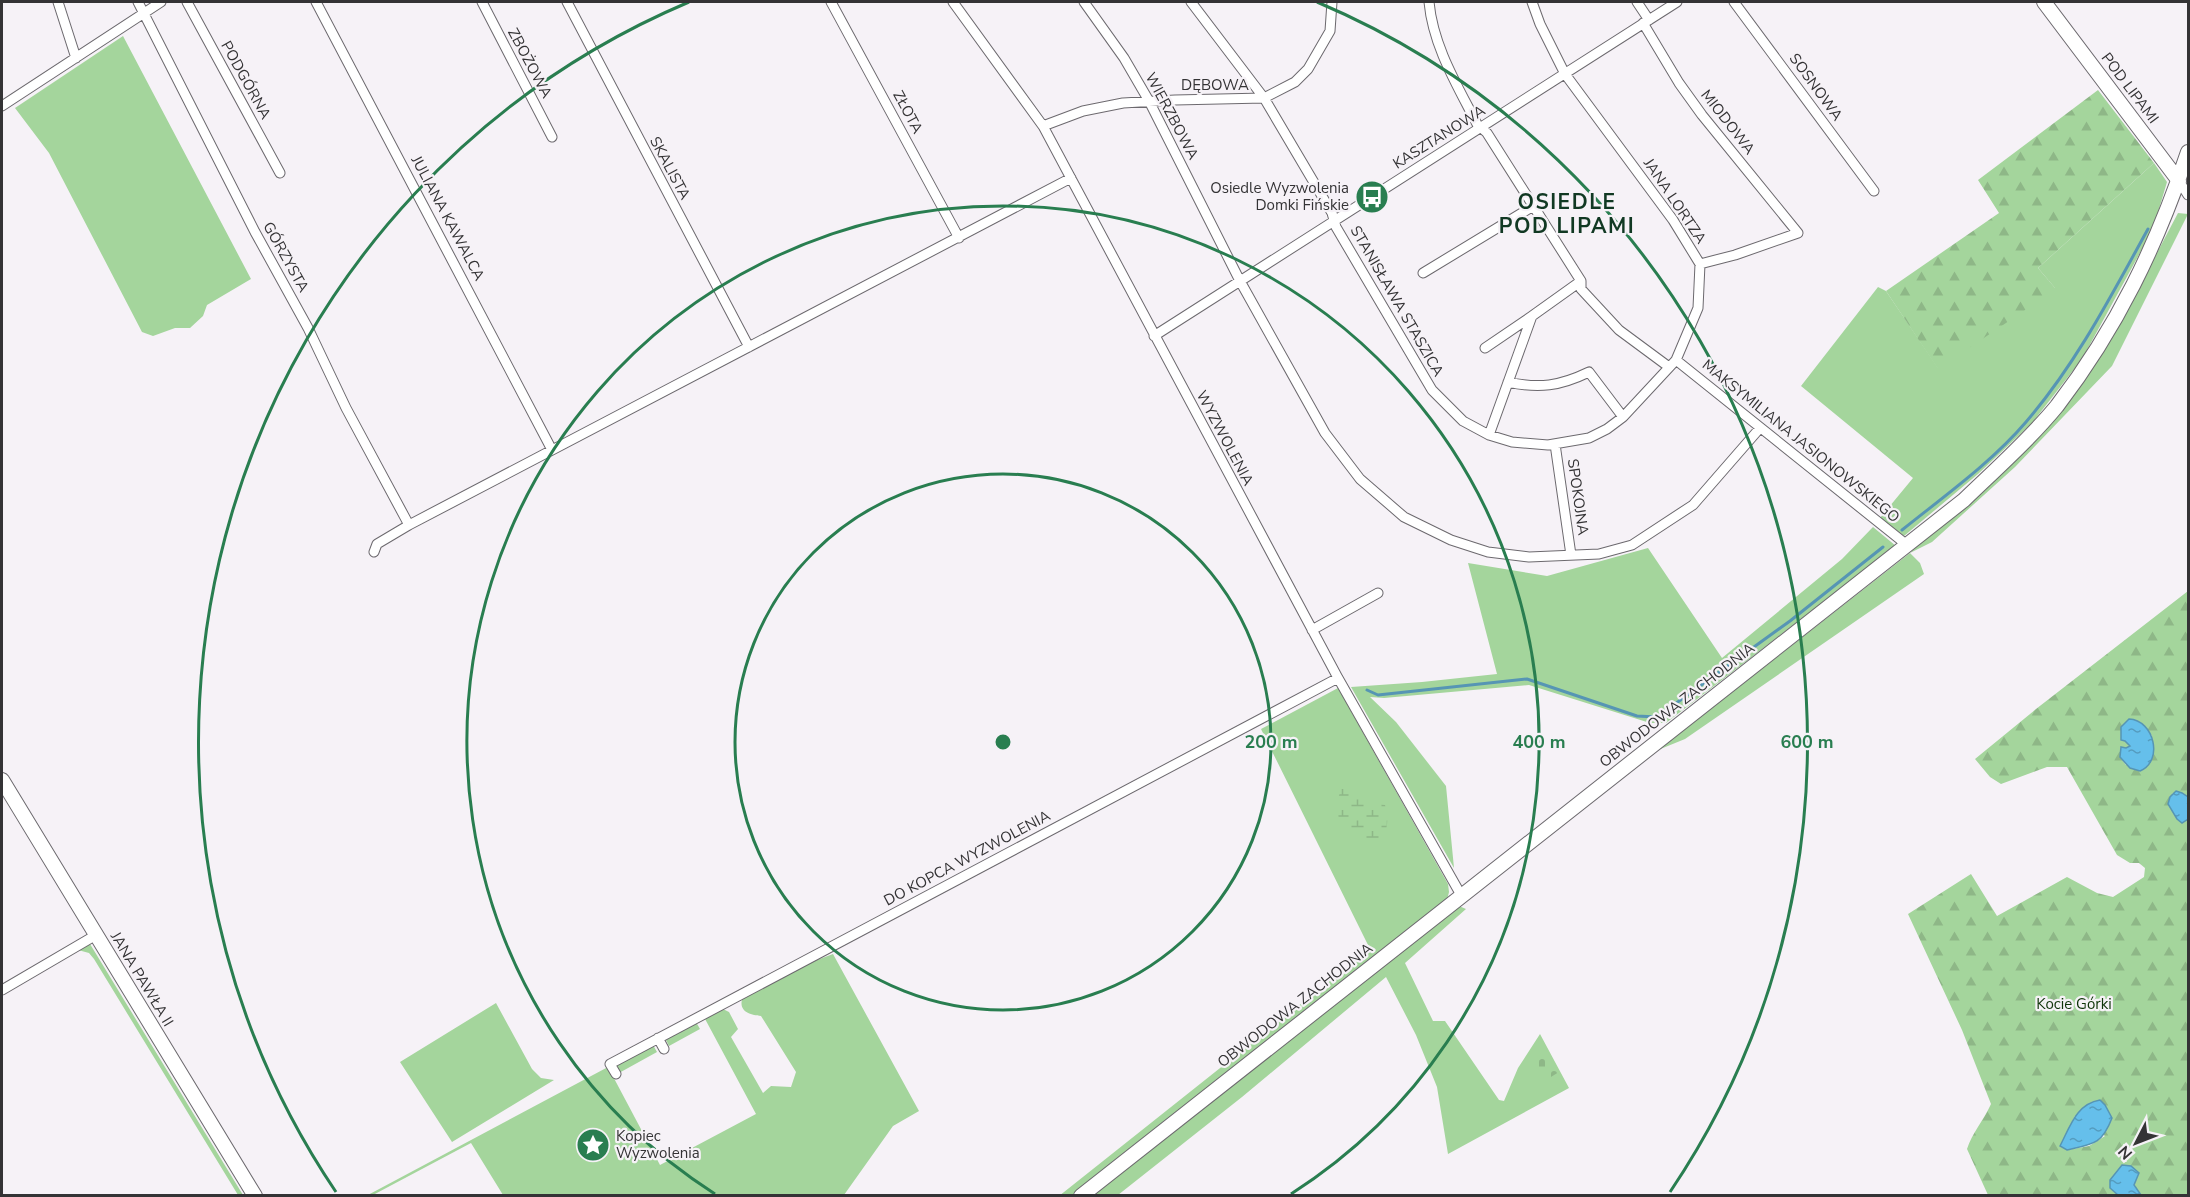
<svg xmlns="http://www.w3.org/2000/svg" width="2190" height="1197" font-family="'Nunito Sans',sans-serif">
	<defs>
		<pattern id="forest-firs" width="22" height="20" patternUnits="userSpaceOnUse" patternTransform="scale(1.5)"><rect width="22" height="20" fill="#a4d59c"/><path d="M5 1l3.5 6h-7zM16 11l3.5 6h-7z" fill="#8eb787"/></pattern>
		<pattern id="wetland-marsh" width="20" height="14" patternUnits="userSpaceOnUse" patternTransform="scale(1.5)"><rect width="20" height="14" fill="#a4d59c"/><path d="M1 5h8M5 5V1M11 12h8M15 12V8" fill="none" stroke="#8eb787"/></pattern>
		<pattern id="cemetery-stones" width="16" height="16" patternUnits="userSpaceOnUse" patternTransform="scale(1.5)"><rect width="16" height="16" fill="#a4d59c"/><path d="M2 7V4a2 2 0 0 1 4 0v3zM10 15v-3a2 2 0 0 1 4 0v3z" fill="#8eb787"/></pattern>
		<pattern id="water-ripples" width="26" height="14" patternUnits="userSpaceOnUse" patternTransform="scale(1.5)"><rect width="26" height="14" fill="#65bfeb"/><path d="M2 4q2-2 4 0t4 0M15 11q2-2 4 0t4 0" fill="none" stroke="#549cbf"/></pattern>
	</defs>
	<rect width="100%" height="100%" fill="#f6f2f7"/>
	<path fill="#a4d59c" d="M123,36L251,279L207,305L203,316L190,328H175L153,336L142,332L49,153L15,108Z
		M2154,163L2167,182L2153,229L2082,359L2032,423L1978,474L1904,536L1880,518L1913,478L1801,386L1878,287L1886,291L1938,368L2055,288L2038,268Z
		M2178,213L2188,214L2112,366L2015,467L1932,542L1910,553L1920,563L1924,574L1685,739L1658,750L1910,553L1925,537L1992,482L2075,393L2119,325Z
		M1873,527L1896,546L1666,723H1650L1529,685L1384,698L1370,697L1396,722L1446,786L1454,868L1351,687L1422,682L1497,674L1468,563L1547,576L1648,548L1722,658L1842,559Z
		M1338,688L1448,884L1449,892L1447,900L1072,1195L1059,1196L1370,949L1261,729Z
		M1459,906L1466,909L1405,963L1433,1021H1445L1499,1100L1504,1101L1518,1068L1540,1034L1569,1088L1448,1154L1437,1087L1416,1035L1386,977L1242,1097L1118,1195L1091,1196Z
		M90,944L243,1195H238L94,959L89,953L78,950Z
		M833,954L919,1111L893,1126L844,1195H503L471,1143L373,1195L366,1196L608,1067L660,1165L756,1114L704,1017L723,1009L729,1012L738,1029L731,1037L763,1093L771,1086L791,1087L796,1072L761,1016C750,1015 737,1011 743,997L809,963Z
		M496,1003L532,1069L541,1078L554,1080L452,1142L400,1062Z
		M696,1022L700,1029L669,1046L665,1038Z
		M653,1045L657,1052L619,1073L615,1065Z"/>
	<path fill="url(#forest-firs)" fill-rule="evenodd" d="M2098,90L2154,163L2038,268L2056,289L1938,369L1886,291L1999,213L1978,180Z
		M2188,591V797L2182,793H2173L2168,803L2177,819L2182,822L2188,819V1195H2141L2134,1185L2139,1173L2127,1165L2113,1191L2118,1195H1988L1967,1149C1972,1133 1984,1120 1991,1104L1962,1030L1908,914L1971,874L1997,916L2067,877L2097,893L2113,897L2144,877L2145,868L2139,863H2130L2117,855L2067,767H2047L2001,784L1990,777L1975,759L2036,709ZM2140,722L2152,736V745L2126,765L2120,757L2130,746L2125,741H2123ZM2075,1116L2105,1136L2089,1146L2067,1150L2060,1146Z"/>
	<path fill="url(#wetland-marsh)" d="M1349,784L1360,799L1385,805C1389,818 1388,829 1381,842L1355,837L1339,821L1337,802L1342,786Z"/>
	<path fill="url(#cemetery-stones)" d="M1549,1055L1559,1072L1546,1080L1535,1062Z"/>
	<path fill="url(#water-ripples)" stroke="#5695b4" stroke-width="1.5" d="M2129,719C2154,720 2164,761 2140,771L2130,768L2120,757L2121,747L2126,748L2130,746L2125,741L2121,740V727Z
		M2176,791L2182,793L2188,797V819L2182,823L2177,819L2168,804L2170,797Z
		M2100,1100L2105,1105L2112,1118C2102,1144 2094,1144 2067,1150L2060,1146C2070,1127 2076,1104 2100,1100Z
		M2122,1165L2131,1166L2139,1173L2134,1185L2141,1195H2118L2110,1188V1180Z"/>
	<g fill="none" stroke-linecap="round" stroke-linejoin="round">
		<path stroke="#5695b4" stroke-width="3" d="M1902,530C1943,497 1991,463 2026,422C2076,364 2111,296 2148,229
			M1367,690L1378,695L1527,679L1637,716L1657,717L1790,621L1883,547"/>
		<g stroke="#6c696e" stroke-width="11">
			<path id="street" d="M58,2L76,58
				M138,2L255,232L308,328L346,408L409,525
				M187,2L280,173
				M316,2L552,450
				M482,2L552,137
				M567,2L749,347
				M831,2L959,238
				M953,2L1043,126L1338,678L1461,895
				M1084,2L1124,58L1149,101L1240,281L1325,433L1360,479L1404,517L1451,540L1488,552L1529,557L1599,554L1632,545L1693,505L1760,428
				M1191,2L1264,98L1332,213L1336,227L1432,390L1463,421L1489,435L1512,442L1548,445L1589,438L1607,429L1623,417L1676,360L1698,308L1700,264L1673,220L1565,74L1540,24L1532,2
				M1429,2C1433,46 1457,85 1477,124L1487,133L1581,281V289L1619,330L1669,367
				M1637,2L1649,20
				M1734,2L1874,191
				M1643,23L1679,83L1702,115L1798,233L1735,255L1700,264
				M2,106L161,2
				M1043,126L1083,111L1123,103L1175,100L1264,98L1295,82L1308,69L1330,31L1332,2
				M2179,181L2188,195
				M1423,273L1535,205
				M1154,336L1677,2
				M1485,348L1532,316
				M1676,360L1907,545
				M1508,382C1539,389 1560,386 1589,372L1623,417
				M1489,435L1532,316L1581,281
				M1555,444L1571,555
				M374,552L377,544L409,525L1071,178
				M1312,630L1378,593
				M2,990L96,935
				M658,1038L664,1049
				M616,1074L610,1064L1338,678"/>
		</g>
		<g stroke="#6c696e" stroke-width="16">
			<path id="secondary" d="M2044,2L2179,181
				M2,780L255,1196
				M1081,1196L1964,500C1995,470 2029,440 2057,406C2117,328 2157,245 2188,152"/>
		</g>
		<use href="#street" stroke="#fff" stroke-width="9"/>
		<use href="#secondary" stroke="#fff" stroke-width="14"/>
	</g>
	<g fill="none" stroke="#297e50" stroke-width="3">
		<circle cx="1003" cy="742" r="268"/>
		<path d="M715 1194A536 536 0 1 1 1291 1194"/>
		<path d="M336 1192A804 804 0 0 1 689 2M1317 2A804 804 0 0 1 1670 1192"/>
	</g>
	<defs>
		<g id="bus-disc" transform="scale(1.725)"><circle r="9.5" fill="#297e50" stroke="#f6f2f7"/><path d="M-5-6H5V4H4V6H2V4H-2V6H-4V4H-5ZM-3.5-4V0h7V-4ZM-3.5 1.2v1.5H-2V1.2ZM2 1.2v1.5H3.5V1.2Z" fill="#fff"/></g>
		<g id="sight-disc" transform="scale(1.725)"><circle r="9.5" fill="#297e50" stroke="#f6f2f7"/><path d="M0-6L1.8-2.2L6-1.7L2.9 1.2L3.7 5.4L0 3.3L-3.7 5.4L-2.9 1.2L-6-1.7L-1.8-2.2Z" fill="#fff"/></g>
	</defs>
	<g fill-rule="evenodd">
		<use href="#bus-disc" x="1372" y="197"/>
		<use href="#sight-disc" x="593" y="1145"/>
	</g>
	<g text-anchor="middle" dominant-baseline="central" stroke-width="4.5" stroke-linejoin="round" paint-order="stroke">
		<g font-size="15" fill="#343335" stroke="#f6f2f7">
			<text transform="translate(530 63) rotate(62)">ZBOŻOWA</text>
			<text transform="translate(246 80) rotate(61)">PODGÓRNA</text>
			<text x="1215" y="85">DĘBOWA</text>
			<text transform="translate(1816 87) rotate(54)">SOSNOWA</text>
			<text transform="translate(2130 88) rotate(53)">POD LIPAMI</text>
			<text transform="translate(908 112) rotate(62)">ZŁOTA</text>
			<text transform="translate(1172 116) rotate(62)">WIERZBOWA</text>
			<text transform="translate(1728 122) rotate(52)">MIODOWA</text>
			<text transform="translate(1439 137) rotate(-32)">KASZTANOWA</text>
			<text transform="translate(670 168) rotate(62)">SKALISTA</text>
			<text transform="translate(1675 201) rotate(56)">JANA LORTZA</text>
			<text transform="translate(448 218) rotate(62)">JULIANA KAWALCA</text>
			<text transform="translate(286 257) rotate(61)">GÓRZYSTA</text>
			<text transform="translate(1397 301) rotate(60)">STANISŁAWA STASZICA</text>
			<text transform="translate(1225 438) rotate(62)">WYZWOLENIA</text>
			<text transform="translate(1801 441) rotate(39)">MAKSYMILIANA JASIONOWSKIEGO</text>
			<text transform="translate(1578 497) rotate(82)">SPOKOJNA</text>
			<text transform="translate(1677 705) rotate(-38)">OBWODOWA ZACHODNIA</text>
			<text transform="translate(967 858) rotate(-28)">DO KOPCA WYZWOLENIA</text>
			<text transform="translate(142 979) rotate(59)">JANA PAWŁA II</text>
			<text transform="translate(1295 1005) rotate(-38)">OBWODOWA ZACHODNIA</text>
		</g>
		<g font-size="15" fill="#343335" stroke="#f6f2f7" text-anchor="end">
			<text x="1349" y="188">Osiedle Wyzwolenia<tspan x="1349" dy="17">Domki Fińskie</tspan></text>
			<text x="616" y="1136" text-anchor="start">Kopiec<tspan x="616" dy="17">Wyzwolenia</tspan></text>
		</g>
		<g font-size="15" fill="#0e3408" stroke="#f6f2f7">
			<text x="2074" y="1004">Kocie Górki</text>
		</g>
		<g font-size="21" font-weight="bold" letter-spacing="1.5" fill="#113923" stroke="#f6f2f7">
			<text x="1567" y="202">OSIEDLE<tspan x="1567" dy="24">POD LIPAMI</tspan></text>
		</g>
	</g>
	<circle cx="1003" cy="742" r="9" fill="#297e50" stroke="#f6f2f7" stroke-width="3"/>
	<g font-size="18" text-anchor="middle" font-weight="bold" fill="#297e50" stroke="#f6f2f7" stroke-width="4.5" stroke-linejoin="round" paint-order="stroke">
		<text x="1271" y="748">200 m</text>
		<text x="1539" y="748">400 m</text>
		<text x="1807" y="748">600 m</text>
	</g>
	<rect width="2190" height="1197" fill="none" stroke="#343335" stroke-width="6"/>
	<g transform="translate(2136 1143) rotate(228)" stroke="#f6f2f7" stroke-width="4.5" paint-order="stroke">
	<path d="M0-4.5L10 22L0 15L-10 22Z" fill="#343335"/>
	<text y="-9" font-size="16" font-weight="bold" text-anchor="middle" fill="#343335">N</text>
	</g>
</svg>
